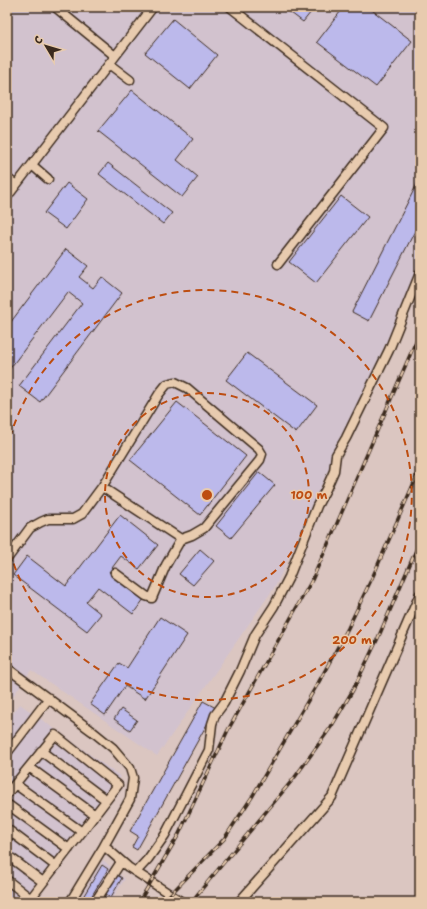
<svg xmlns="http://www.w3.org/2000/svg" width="427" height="909" font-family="'Shantell Sans',sans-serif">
	<rect width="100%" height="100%" fill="#dbc6c1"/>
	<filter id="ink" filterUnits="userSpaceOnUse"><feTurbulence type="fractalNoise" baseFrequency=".025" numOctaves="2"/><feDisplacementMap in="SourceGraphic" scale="8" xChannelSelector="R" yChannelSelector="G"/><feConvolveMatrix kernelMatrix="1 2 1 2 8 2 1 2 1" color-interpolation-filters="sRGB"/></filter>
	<g filter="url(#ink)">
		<path fill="#d2c2ce" d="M7,7H420V268L276,585L157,756L31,670L7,705Z
			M20,704L121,777L25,902H7V722Z
			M103,860L125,879L110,902H77Z"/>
		<path fill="#bcb9eb" stroke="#3b2a1e" d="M283,7H315L303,22Z
			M344,7H368L412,41L376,87L317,42Z
			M173,19L217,55L190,89L145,53Z
			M132,90L193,139L177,160L198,177L182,197L98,131Z
			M108,163L172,213L163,224L99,174Z
			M420,178V221L369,321L352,312Z
			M67,183L88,199L66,229L44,213Z
			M341,196L368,217L316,283L289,262Z
			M66,249L88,266L79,277L93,288L102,277L122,293L40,402L19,386L82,303L68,292L8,371L7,327Z
			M247,353L317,405L296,433L226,380Z
			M177,402L246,456L200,515L130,460Z
			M259,472L275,485L231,538L216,526Z
			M120,515L158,545L139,569L121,556L109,572L144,599L133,614L98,587L86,602L101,614L87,631L13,575L27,556L66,586Z
			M200,549L214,561L193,585L179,574Z
			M160,617L187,635L145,699L125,686L105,715L90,704L119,663L127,668Z
			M203,701L216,708L137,850L132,847L138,836L130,831Z
			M121,709L137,720L130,730L114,719Z
			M102,865L108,869L88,902H80Z
			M115,874L122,878L111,897L104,893Z"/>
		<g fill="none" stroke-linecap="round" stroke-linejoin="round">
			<g stroke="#3b2a1e" stroke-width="11">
				<path id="minor" d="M55,7L115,56
					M230,7L384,128L278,264
					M109,64L130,80
					M32,165L48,179
					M7,178L16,185
					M7,197L153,7
					M7,559L30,528L41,522L48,519H73L82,514L102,487L159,394L167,384L175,382L187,388L259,449L262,454L260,460L204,528L192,535L181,539L102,487
					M115,573L146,596L152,598L166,565L181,539
					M7,668L92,731L113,748L130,768L133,778L130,799L104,846L128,867L182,902
					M41,751L106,800
					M7,753L49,698
					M29,767L95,815
					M15,784L82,832
					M7,794L55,735L118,785L28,902
					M7,804L69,849
					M7,829L56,866
					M7,855L43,882
					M136,872L148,859L165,835L209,750L212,724L215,715L224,703L240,671L255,635L274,606L289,577L317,506L326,489L334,471L336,455L346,438L389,350L420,273
					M7,880L31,899
					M70,902L104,846
					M95,902L121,862
					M239,902L332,797L420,594"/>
			</g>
			<use href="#minor" stroke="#e8cbaf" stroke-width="8"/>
			<g stroke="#3b2a1e" stroke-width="3.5">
				<path id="rail" d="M139,902L179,834L228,730L312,580L328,544L420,332
					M163,902L224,839L252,797L321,678L348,628L373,576L420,469
					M191,902L295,777L331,727L353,690L378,638L420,541
					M416,902L420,898"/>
			</g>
			<use href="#rail" stroke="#e8cbaf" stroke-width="2" stroke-dasharray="6" stroke-linecap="butt"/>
		</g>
	</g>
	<g fill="none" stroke="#bd4d10" stroke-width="2" stroke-dasharray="7 5">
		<circle cx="207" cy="495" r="102"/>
		<path d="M7 449A205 205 0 1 1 7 541"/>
	</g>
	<circle cx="207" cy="495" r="6" fill="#bd4d10" stroke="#e8cbaf" stroke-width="2"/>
	<g font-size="12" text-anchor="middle" font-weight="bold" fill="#bd4d10" stroke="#e8cbaf" stroke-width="3" stroke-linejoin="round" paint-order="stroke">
		<text x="309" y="499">100 m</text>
		<text x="352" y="644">200 m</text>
	</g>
	<rect width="427" height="909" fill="none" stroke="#e8cbaf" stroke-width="24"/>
	<rect x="12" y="12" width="403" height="885" fill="none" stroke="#3b2a1e" stroke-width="1.5" filter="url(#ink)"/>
	<g transform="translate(46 46) rotate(308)" stroke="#e8cbaf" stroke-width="3" paint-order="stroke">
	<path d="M0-3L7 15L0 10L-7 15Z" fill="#3b2a1e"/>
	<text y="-6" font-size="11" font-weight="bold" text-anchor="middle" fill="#3b2a1e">С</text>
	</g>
</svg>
